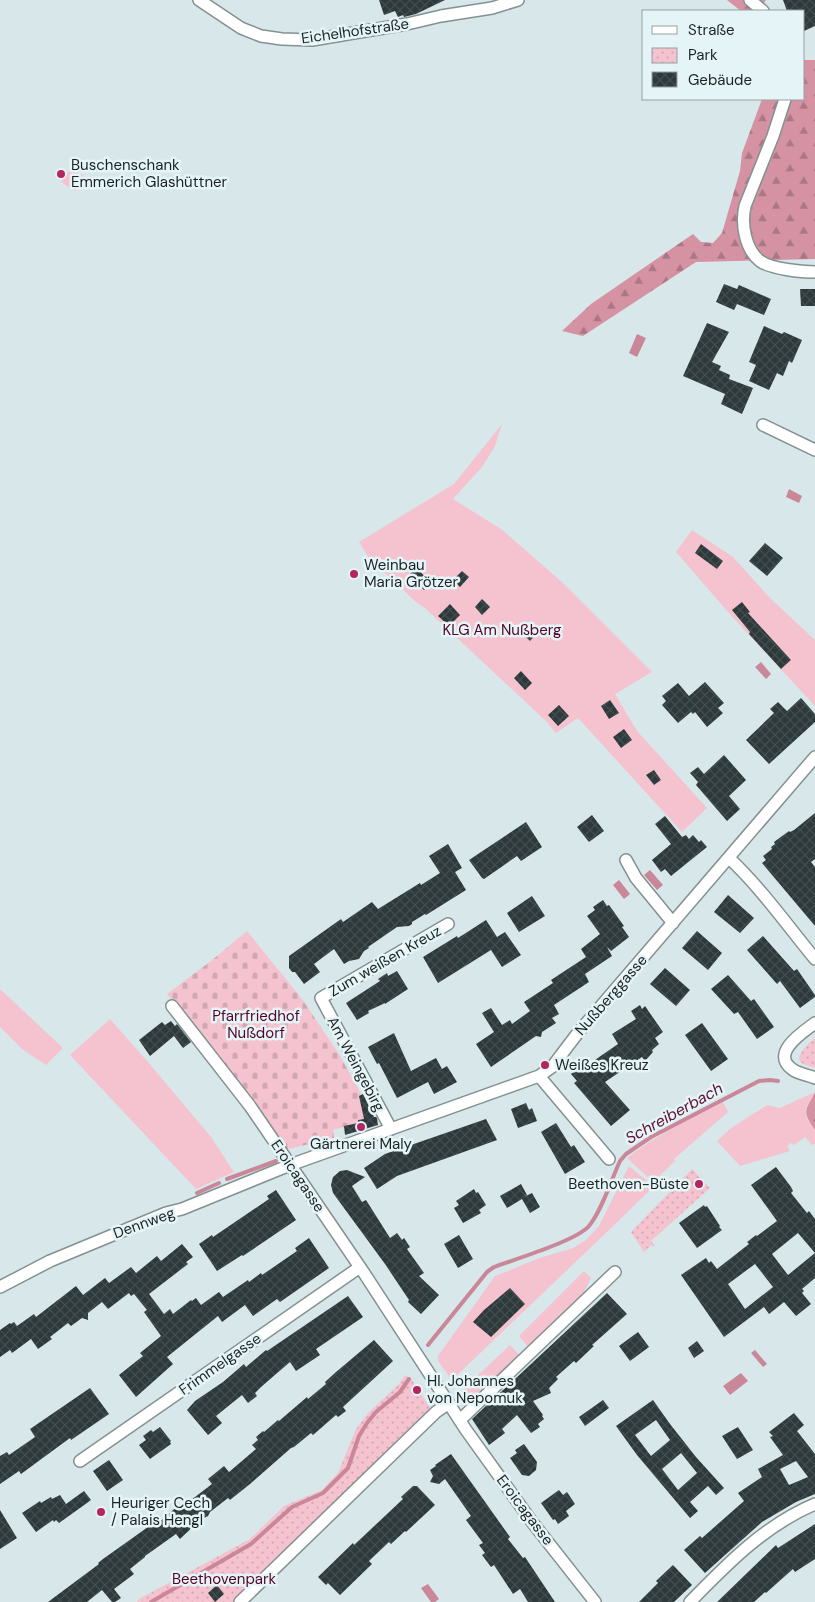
<svg xmlns="http://www.w3.org/2000/svg" width="815" height="1602" font-family="'DM Sans',sans-serif">
	<defs>
		<pattern id="forest-firs" width="22" height="20" patternUnits="userSpaceOnUse" patternTransform="scale(1.25)"><rect width="22" height="20" fill="#d592a3"/><path d="M5 1l3.5 6h-7zM16 11l3.5 6h-7z" fill="#ac7784"/></pattern>
		<pattern id="cemetery-stones" width="16" height="16" patternUnits="userSpaceOnUse" patternTransform="scale(1.25)"><rect width="16" height="16" fill="#f4c3cf"/><path d="M2 7V4a2 2 0 0 1 4 0v3zM10 15v-3a2 2 0 0 1 4 0v3z" fill="#d1a7b1"/></pattern>
		<pattern id="park-dots" width="8" height="8" patternUnits="userSpaceOnUse" patternTransform="scale(1.25)"><rect width="8" height="8" fill="#f4c3cf"/><path d="M2 2h.1M6 6h.1" fill="none" stroke="#d1a7b1" stroke-width="1.8" stroke-linecap="round"/></pattern>
		<pattern id="building-cross-hatch" width="8" height="8" patternUnits="userSpaceOnUse" patternTransform="scale(1.25)"><rect width="8" height="8" fill="#2d393b"/><path d="M0 0l8 8M0 8l8-8" fill="none" stroke="#424d4e"/></pattern>
	</defs>
	<rect width="100%" height="100%" fill="#d8e7e9"/>
	<path fill="#f4c3cf" d="M71,169L86,177L78,189L75,191L61,182Z
		M502,424L495,446L482,467L453,499L501,529L563,583L652,672L615,694L637,731L707,808L682,832L578,718L556,733L547,722L426,609L416,602L369,558L359,542L454,484Z
		M692,530L733,557L770,598L815,640V706L728,612L676,552Z
		M0,989L63,1048L46,1065L23,1050L0,1027Z
		M110,1019L147,1061L211,1137L234,1172L196,1189L70,1055Z
		M815,1092L806,1108L807,1119L815,1130V1144L812,1145L805,1137L794,1145L791,1143L787,1146L790,1151L740,1166L717,1141L731,1128L767,1105L780,1108Z
		M723,1102L728,1112L674,1159L675,1161L653,1182L627,1158C656,1135 689,1119 723,1102Z
		M629,1166L652,1185V1188L609,1230L452,1380L438,1361V1356L495,1276L540,1258L573,1248L586,1240L599,1226Z
		M584,1271L591,1278L581,1298L529,1348L519,1336Z
		M510,1345L520,1356L465,1407L457,1395Z"/>
	<path fill="url(#forest-firs)" d="M727,0H766L764,3L769,11H741Z
		M804,60H815V259L696,262L583,336L562,331L591,304L693,234L701,242L713,243L722,233L740,171L742,153L762,99H804Z
		M815,1093V1130C803,1113 804,1111 815,1093Z"/>
	<path fill="url(#cemetery-stones)" d="M247,931L302,999L339,1054L370,1110L364,1119L358,1120V1123L333,1130L334,1138L285,1150L228,1071L167,994L211,961Z"/>
	<path fill="url(#park-dots)" d="M815,1038V1068C811,1066 802,1065 800,1061C796,1055 810,1042 815,1038Z
		M692,1169L710,1188L651,1241L655,1246L653,1247L651,1245L644,1252L631,1232Z
		M405,1375L412,1380L432,1411L234,1602H137L139,1599L250,1539L284,1506L322,1490L338,1473L356,1429L368,1413L399,1384Z"/>
	<path fill="#c98799" d="M637,334L646,338L637,357L629,353Z
		M789,489L802,496L799,503L786,497Z
		M761,662L771,674L766,679L755,667Z
		M650,870L663,885L657,890L644,875Z
		M619,880L630,894L624,899L613,885Z
		M755,1350L767,1364L763,1367L751,1353Z
		M741,1373L748,1381L730,1395L723,1386Z
		M428,1584L439,1599L435,1602H431L421,1588Z"/>
	<g fill="none" stroke-linecap="round" stroke-linejoin="round">
		<path stroke="#c98799" stroke-width="4" d="M227,1179L276,1161
			M197,1193L219,1183
			M428,1345L487,1272L494,1267C515,1259 576,1241 589,1226C602,1210 611,1180 620,1161L626,1154L651,1137L759,1081L770,1080L778,1081
			M151,1602L251,1544L292,1507L323,1493L348,1468L359,1436L367,1423L376,1412L400,1392L409,1379"/>
	</g>
	<path fill="url(#building-cross-hatch)" fill-rule="evenodd" d="M379,0H445L416,14L404,17L403,15L398,17L395,11L384,15Z
		M783,0H815V26L804,31V11H787Z
		M724,284L737,289L739,285L771,299L764,315L737,304L734,310L716,302Z
		M800,289H815V306H801Z
		M707,323L729,332L712,362L721,366L719,370L730,375L729,379L753,388L742,414L721,404L725,394L683,376Z
		M764,326L782,334L784,332L802,340L792,363L789,361L783,376L777,373L769,390L749,381L756,365L749,362Z
		M765,543L783,558L767,576L749,561Z
		M701,544L723,561L717,569L695,553Z
		M416,568L431,582L424,590L409,575Z
		M462,571L469,577L460,587L453,580Z
		M482,599L490,607L482,615L475,607Z
		M742,602L750,612L748,613L791,660L781,669L749,634L750,632L732,610Z
		M450,604L460,615L449,626L438,616Z
		M530,625L537,633L530,641L522,633Z
		M521,671L532,683L525,690L514,678Z
		M705,682L724,703L718,708L723,713L707,727L695,712L693,714L691,712L678,723L662,705L666,701L662,696L678,683L689,696Z
		M801,698L815,714V722L769,764L746,740L774,713L770,709L778,702L787,711Z
		M610,700L619,713L609,719L601,706Z
		M559,705L569,716L558,726L548,715Z
		M624,729L632,740L621,748L613,737Z
		M724,755L746,780L729,796L740,809L727,821L696,785L698,782L690,773L698,767L704,774Z
		M654,770L661,780L654,785L646,775Z
		M815,813V859L811,862L815,867V926L762,863L766,860L763,856L772,849L771,847L775,844L774,842L789,831L790,832L794,830Z
		M592,815L604,831L589,842L577,827Z
		M665,816L682,837L686,835L689,839L693,835L699,842L701,840L707,847L671,876L665,869L661,872L652,860L671,844L655,824Z
		M526,822L542,847L521,861L517,856L484,879L482,878L469,860Z
		M448,844L462,868L455,872L466,890L426,915L425,914L412,922V924L409,926L397,927L368,947L369,948L364,951L359,959L349,961L344,964L334,949L314,964L320,972L304,984L295,972H292L289,968V956L341,919L343,922L372,902L378,909L420,883L421,885L440,873L429,856Z
		M728,895L754,918L740,933L714,912Z
		M532,896L545,916L519,932L507,913Z
		M603,900L607,906L609,905L624,926L622,927L629,937L611,951L607,947L612,956L585,974L589,982L554,1005L559,1014L552,1018L556,1023L542,1032L541,1037L536,1036L491,1067L476,1044L494,1032L482,1013L491,1008L502,1025L510,1020L512,1024L530,1011L524,1002L553,983L551,980L586,957L581,949L600,934L587,916L595,910L593,907Z
		M486,920L497,937L505,932L521,955L502,967L491,950L438,983L423,957L457,936L458,938Z
		M697,931L722,953L708,970L682,948Z
		M763,936L794,971L797,969L815,995V997L800,1008L780,981L777,984L747,950Z
		M665,968L690,990L676,1006L650,984Z
		M397,971L408,989L385,1004V1003L368,1011L369,1013L357,1020L346,1003L380,981L378,979L387,973L388,976Z
		M728,975L751,1001L754,999L774,1027L757,1039L738,1012L734,1014L711,989Z
		M640,1005L642,1009L645,1006L663,1032L655,1038L659,1044L652,1050L653,1052L645,1061L642,1057L605,1082L630,1110L611,1126L574,1083L577,1081L571,1074L589,1059L592,1062L618,1044L612,1034L636,1019L631,1011Z
		M171,1021L175,1026L177,1024L191,1042L183,1048L174,1036L150,1056L139,1040L162,1022L165,1025Z
		M702,1023L728,1059L711,1071L685,1035Z
		M394,1033L411,1071L436,1058L442,1069L447,1066L457,1082L434,1094L428,1082L397,1098L379,1063L377,1064L368,1047Z
		M363,1094L374,1117H376L377,1118L378,1125L345,1135L344,1126L358,1123V1120L364,1119L359,1096Z
		M526,1103L529,1110L532,1108L537,1121L518,1128L511,1109Z
		M486,1119L497,1140L397,1176L377,1189L364,1168L385,1154Z
		M556,1123L571,1147L574,1145L585,1162L565,1174L541,1132Z
		M776,1167L791,1187L793,1191L791,1193L807,1213L809,1211L815,1219V1278L802,1289L804,1291L802,1293L811,1304L796,1316L784,1302L769,1314L764,1307L724,1337L681,1275L706,1258L709,1263L711,1261L717,1269L749,1244L747,1242L756,1235L757,1236L777,1221L751,1185ZM798,1233L815,1253L788,1275L772,1254ZM755,1264L773,1287L745,1309L728,1284Z
		M347,1170L365,1177L352,1186L362,1202L366,1200L390,1238L397,1233L402,1240L404,1238L410,1247L407,1249L424,1273L419,1276L439,1295L421,1314L408,1302L409,1300L385,1264L333,1193L331,1185L333,1177L340,1171Z
		M521,1184L527,1195L524,1197L532,1193L540,1207L530,1213L522,1199L507,1208L500,1196Z
		M474,1189L476,1193L478,1192L486,1205L479,1210L481,1213L463,1223L454,1208L459,1205L456,1201Z
		M276,1190L296,1220L243,1256L242,1255L217,1271L199,1244L212,1235L213,1237L269,1199L267,1196Z
		M704,1205L705,1207L707,1206L720,1226L719,1227L722,1230L697,1248L679,1223Z
		M459,1235L473,1259L458,1268L444,1244Z
		M309,1238L329,1268L280,1302L277,1299L253,1316L245,1305L222,1322L218,1316L167,1357L173,1364L136,1397L119,1375L143,1356L140,1353L161,1336L144,1312L147,1310L134,1294L131,1296L129,1293L108,1309L102,1302L88,1313V1320L82,1318L71,1326L68,1323L50,1337L52,1339L38,1349L31,1339L12,1353L10,1350L0,1357V1330L10,1323L11,1324L14,1322L17,1326L34,1314L36,1317L76,1286L83,1295L105,1278L109,1283L131,1267L136,1273L157,1256L161,1261L182,1244L193,1257L186,1262L188,1264L149,1294L164,1314L170,1309L173,1314L191,1300L192,1301L196,1298L201,1305L219,1292L223,1297L248,1280L249,1282L261,1273L262,1275L297,1251L295,1248Z
		M510,1288L525,1304L491,1337L473,1322L484,1310Z
		M607,1293L627,1314L592,1345L594,1346L576,1363L574,1361L556,1377L558,1379L549,1388L551,1393L533,1401L543,1415L542,1416L544,1419L538,1424L540,1427L531,1433L517,1415L502,1429L505,1433L489,1445L472,1419Z
		M348,1296L363,1317L316,1349L320,1355L296,1371L290,1362L261,1387L255,1393L257,1396L248,1403L242,1395L216,1416L222,1423L208,1435L187,1410L195,1401L223,1382L244,1364L246,1367L266,1350L267,1351Z
		M638,1332L649,1347L630,1361L619,1346Z
		M374,1340L393,1361L343,1407L346,1411L338,1417L336,1415L313,1435L311,1433L294,1447L291,1448L250,1484L230,1500L228,1498L210,1512L208,1516L200,1520L180,1539L176,1534L145,1556V1557L130,1569L134,1574L114,1589L121,1598L115,1602H112L102,1590L87,1602H48L99,1564L98,1563L103,1559L155,1522L157,1524L180,1504L182,1507L212,1484L208,1479L224,1466L229,1472L256,1449L252,1445L258,1440L256,1437L263,1431L264,1432L278,1420L279,1421L307,1397L308,1399L326,1384L325,1382L336,1372Z
		M697,1341L704,1351L694,1358L688,1348Z
		M90,1388L109,1414L71,1440L70,1438L21,1474L19,1471L0,1484V1456L7,1452L9,1455L35,1437L30,1429Z
		M603,1400L609,1408L585,1426L579,1417Z
		M653,1400L670,1424L696,1457L724,1488L716,1495L708,1486L690,1502L698,1511L690,1518L637,1455L616,1426ZM656,1420L670,1440L651,1456L635,1435ZM681,1453L697,1473L678,1490L662,1469Z
		M794,1413L804,1425L797,1431L815,1454V1494L796,1502L762,1522L705,1573L684,1550L700,1536L702,1538L744,1501L738,1493L762,1477L758,1469L783,1455L770,1437L773,1436L769,1432ZM796,1461L808,1477L789,1485L780,1469Z
		M160,1427L171,1441L170,1442L171,1444L150,1459L139,1445L146,1440L143,1436L151,1430L153,1432Z
		M738,1427L753,1450L737,1459L722,1436Z
		M524,1444L537,1462L536,1470L529,1476L522,1475L510,1458L517,1453L515,1450Z
		M451,1454L510,1537L508,1539L523,1558L525,1557L555,1602H528L520,1589L513,1594L494,1565L491,1567L482,1555L485,1553L479,1545L483,1543L466,1520L471,1516L445,1479L439,1484L430,1482L433,1476L430,1470L436,1466L435,1465Z
		M109,1460L123,1480L107,1491L93,1471Z
		M413,1486H417L435,1505L406,1532L405,1531L391,1544L389,1542L369,1561L372,1564L340,1595L328,1583L326,1585L318,1577L353,1543L354,1545L403,1499L401,1497Z
		M559,1490L563,1495L567,1492L575,1504L566,1511L569,1516L558,1524L555,1519L553,1520L541,1503Z
		M84,1491L91,1500L87,1503L59,1523L56,1520L54,1522L53,1520L36,1532L22,1513L40,1501L41,1503L51,1497L52,1499L60,1495L66,1504Z
		M0,1510L17,1538L0,1549Z
		M815,1524V1559L795,1572L793,1569L766,1593L765,1592L754,1602H717L776,1545L778,1548Z
		M673,1565L692,1585L674,1602H639L658,1583L656,1581Z
		M217,1585L224,1594L215,1602L208,1593Z"/>
	<g fill="none" stroke-linecap="round" stroke-linejoin="round">
		<g stroke="#839193" stroke-width="14">
			<path id="street" d="M199,0L241,28L261,36L282,39L312,40L407,24L441,16L492,8L518,0
				M750,0L763,11
				M785,99L773,136L745,206C741,224 745,249 760,261C771,269 802,272 815,272
				M763,425L815,450
				M729,858C761,888 787,925 815,959
				M626,860L636,878L673,923
				M172,1006L250,1106L364,1273L466,1430L532,1522L595,1602
				M815,1023C803,1032 770,1053 792,1069C798,1074 808,1075 815,1078
				M539,1076L609,1159
				M391,1129L321,998L448,924
				M0,1287L50,1261L166,1213L182,1209L290,1165L539,1076L552,1067L577,1034L815,757
				M460,1420L615,1272
				M80,1461L360,1267
				M240,1602L436,1412L449,1403
				M690,1602C727,1564 765,1525 815,1504"/>
		</g>
		<use href="#street" stroke="#fff" stroke-width="11"/>
	</g>
	<g fill="#b3265e" stroke="#e5f5f7" stroke-width="2">
		<circle cx="61" cy="174" r="5"/>
		<circle cx="354" cy="574" r="5"/>
		<circle cx="545" cy="1065" r="5"/>
		<circle cx="361" cy="1127" r="5"/>
		<circle cx="699" cy="1184" r="5"/>
		<circle cx="417" cy="1390" r="5"/>
		<circle cx="101" cy="1512" r="5"/>
	</g>
	<g text-anchor="middle" dominant-baseline="central" stroke-width="5" stroke-linejoin="round" paint-order="stroke">
		<g font-size="15" fill="#1c2223" stroke="#e5f5f7">
			<text transform="translate(355 31) rotate(-8)">Eichelhofstraße</text>
			<text transform="translate(385 961) rotate(-30)">Zum weißen Kreuz</text>
			<text transform="translate(611 995) rotate(-49)">Nußberggasse</text>
			<text transform="translate(356 1064) rotate(62)">Am Weingebirg</text>
			<text transform="translate(298 1176) rotate(56)">Eroicagasse</text>
			<text transform="translate(144 1223) rotate(-20)">Dennweg</text>
			<text transform="translate(220 1364) rotate(-35)">Frimmelgasse</text>
			<text transform="translate(525 1510) rotate(53)">Eroicagasse</text>
		</g>
		<g font-size="15" fill="#1c2223" stroke="#e5f5f7" text-anchor="start">
			<text x="71" y="165">Buschenschank<tspan x="71" dy="17">Emmerich Glashüttner</tspan></text>
			<text x="364" y="565">Weinbau<tspan x="364" dy="17">Maria Grötzer</tspan></text>
			<text x="555" y="1065">Weißes Kreuz</text>
			<text x="361" y="1144" text-anchor="middle">Gärtnerei Maly</text>
			<text x="689" y="1184" text-anchor="end">Beethoven-Büste</text>
			<text x="427" y="1381">Hl. Johannes<tspan x="427" dy="17">von Nepomuk</tspan></text>
			<text x="111" y="1503">Heuriger Cech<tspan x="111" dy="17">/ Palais Hengl</tspan></text>
		</g>
		<g font-size="15" fill="#550327" stroke="#e5f5f7">
			<text x="502" y="630">KLG Am Nußberg</text>
			<text x="256" y="1016">Pfarrfriedhof<tspan x="256" dy="17">Nußdorf</tspan></text>
			<text x="224" y="1579">Beethovenpark</text>
		</g>
		<g font-size="16" font-style="italic" fill="#5f1030" stroke="#e5f5f7">
			<text transform="translate(674 1113) rotate(-29)">Schreiberbach</text>
		</g>
	</g>
	<rect x="642" y="10" width="162" height="90" fill="#e5f5f7" stroke="#95a1a2"/>
	<rect x="652" y="26" width="25" height="8" fill="#ffffff" stroke="#95a1a2"/>
	<text x="688" y="35" font-size="15" fill="#1c2223">Straße</text>
	<rect x="652" y="48" width="25" height="15" fill="url(#park-dots)" stroke="#95a1a2"/>
	<text x="688" y="60" font-size="15" fill="#1c2223">Park</text>
	<rect x="652" y="72" width="25" height="15" fill="url(#building-cross-hatch)" stroke="#95a1a2"/>
	<text x="688" y="85" font-size="15" fill="#1c2223">Gebäude</text>
</svg>
